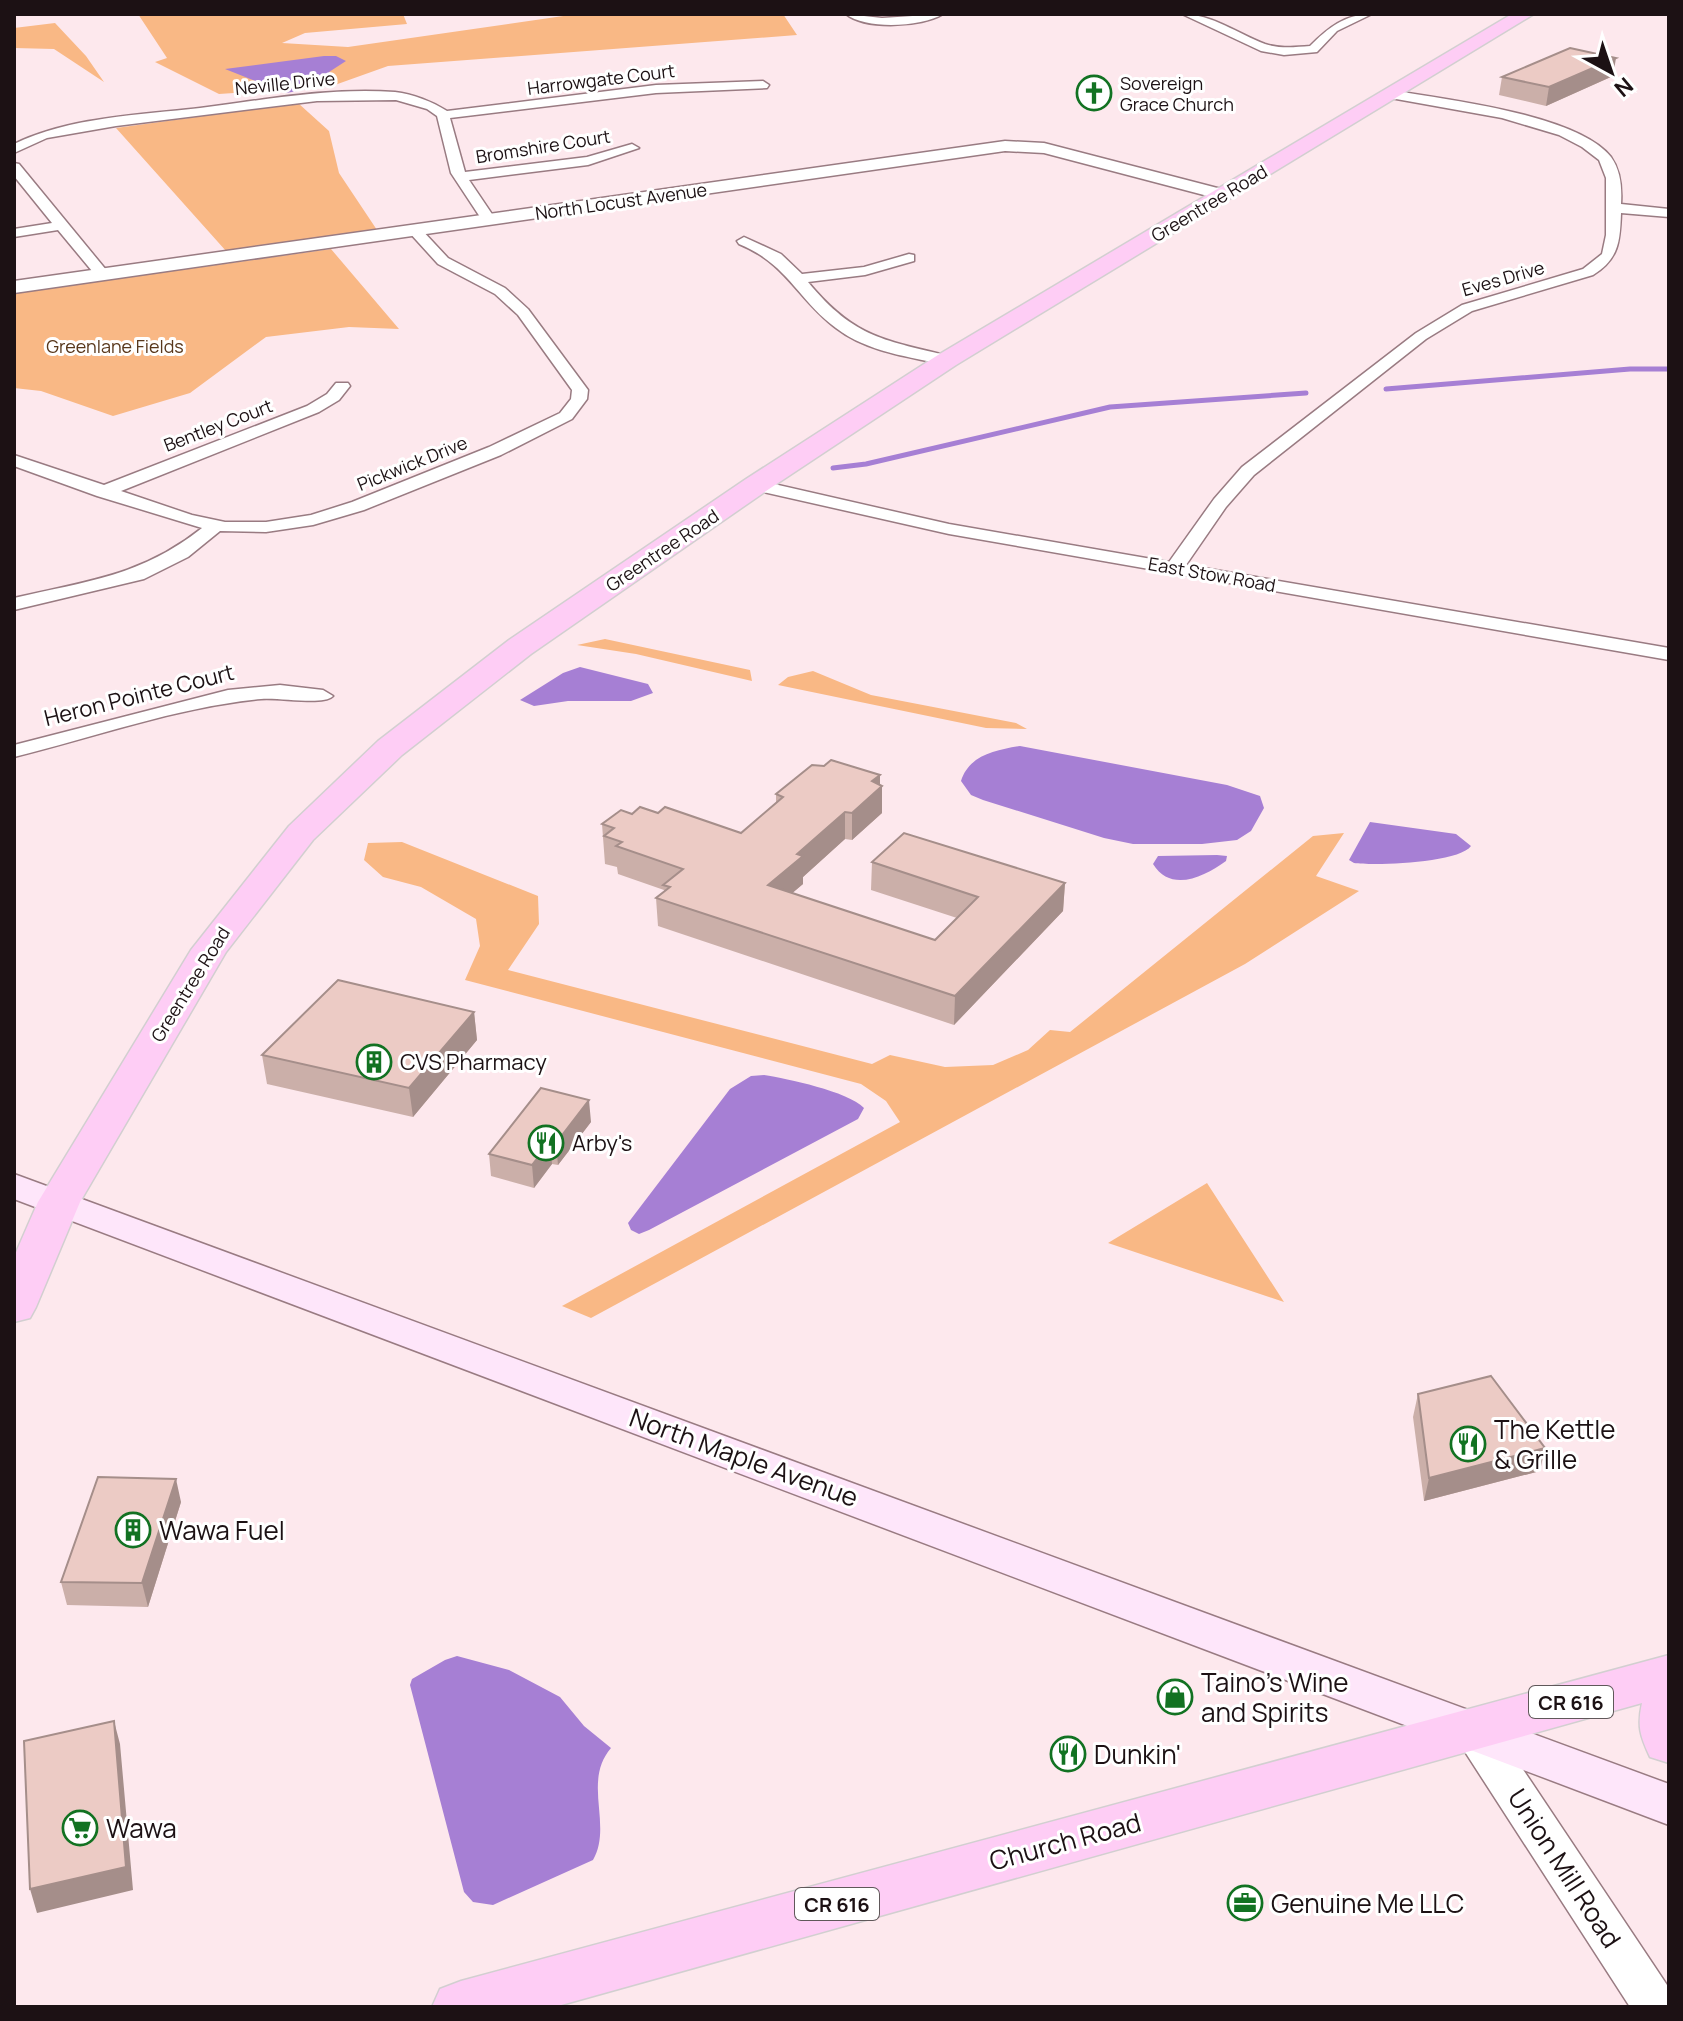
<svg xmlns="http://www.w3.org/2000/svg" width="1683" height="2021" font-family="Manrope,sans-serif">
	<rect width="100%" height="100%" fill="#fde8ed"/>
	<path fill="#f9b885" d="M138,14H403L407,24L305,33L282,43L348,47L577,14H783L797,35L388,66L332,86L219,94L155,62L167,58Z
		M55,23L86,56L104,82L54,49L14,48V28Z
		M298,103L329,131L339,173L377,230L226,251L116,128Z
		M331,249L399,329L349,327L266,337L190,393L113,416L41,391L14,388V293Z
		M605,639L750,670L752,681L636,654L577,645Z
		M813,671L871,695L1016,723L1027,729L986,728L778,685L788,677Z
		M1344,833L1316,876L1359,891L1245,964L591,1318L562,1306L900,1122L886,1101L861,1084L465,980L480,946L476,919L421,887L383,877L364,860L368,843L402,842L538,896L539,924L508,970L872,1064L890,1055L945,1067L993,1065L1028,1050L1050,1030L1070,1032L1313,836Z
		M1207,1183L1284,1302L1108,1243Z"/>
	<path fill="#a67fd4" d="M324,56H336L346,61L329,72L334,80L333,85L286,93L225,69Z
		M580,667L648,684L653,693L631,701H568L534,706L520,700L563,673Z
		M1020,746L1227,785L1260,796L1264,808L1251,831L1237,840L1202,844H1133L1104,838L983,800L971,795L961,781C969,755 996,750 1020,746Z
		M1370,822L1456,834L1471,846C1459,863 1375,866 1354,863L1349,860Z
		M1217,855L1227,856L1226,861C1204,877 1171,893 1153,864L1158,856Z
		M764,1075C788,1079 847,1091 864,1108L858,1119L649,1230L639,1234L631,1230L628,1223L730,1089L751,1076Z
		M457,1656L509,1670L560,1697L584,1726L611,1748C582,1782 613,1825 593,1860L493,1905L473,1902L464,1892L410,1685L412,1679L445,1660Z"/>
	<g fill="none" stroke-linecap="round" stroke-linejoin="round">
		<path stroke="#a67fd4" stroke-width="5" d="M1386,389L1630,369H1669
			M833,468L866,464L1110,407L1306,393"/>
		<g stroke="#997b82" stroke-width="3">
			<path id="minor" d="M846,14L882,18L943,14C922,27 866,30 846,14Z
				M1182,14C1212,14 1238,34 1265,44C1280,49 1295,47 1310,46C1328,28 1345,14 1372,14L1337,31L1317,52L1284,55L1261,51Z
				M763,81L769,85L767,88L656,93L450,118L465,172L587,157L632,144L639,148L588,165L469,180L496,220L489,224L484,223L451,173L437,116L427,109L396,100L317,101L116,126L47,138L14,153V144C70,117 139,115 200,108C264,100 330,87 395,92C413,94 433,102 447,111L656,85Z
				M1389,90C1443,99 1577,114 1611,157C1621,171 1622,188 1621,204L1669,209V217L1621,213C1620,241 1619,259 1593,275L1472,311L1426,339L1254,475L1226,507L1186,565L1669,648V660L949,534L750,489L747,485L756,480L949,524L1169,562L1214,499L1242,467L1416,333L1462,305L1583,269L1602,254L1606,235V178L1599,160L1582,147L1559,135L1502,118L1385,97V91Z
				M14,163L19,164L107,271V277H97L58,230L14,237V229L52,223L14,176Z
				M415,227L420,228L448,258L505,288L528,309L588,390L587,399L572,419L501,455L364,510L313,525L266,532L220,531L188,557L144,579L14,610V598C87,581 142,576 202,528L97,496L14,466V455L104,485L307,406L327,394L336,383H348L350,386L339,400L319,412L121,491L192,515L225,522H266L311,515L352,502L489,447L560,413L571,399L572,390L518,315L495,294L438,264L408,231Z
				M744,237L781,254L802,274L864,267L909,254L914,255V261L865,275L808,282C855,339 885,340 953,357L955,360L947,365C910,357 867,352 836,328C797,299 788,264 739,244L737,241Z
				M280,685L323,690L333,696C324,706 278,697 261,699C178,707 95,737 14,757V745L228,690Z"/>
		</g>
		<g stroke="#997b82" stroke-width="3">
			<path id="tertiary" d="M1005,141L1044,143L1229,191L1232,195L1223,200L1044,153L1005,151L14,293V281Z
				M1473,1712L1488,1717L1669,1988V2007H1630L1458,1741L1452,1729L1458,1717Z"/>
		</g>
		<g stroke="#997b82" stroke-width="3">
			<path id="secondary" d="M14,1174L1669,1784V1825L14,1199Z"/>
		</g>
		<g stroke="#d2cfd0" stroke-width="3">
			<path id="primary" d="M1512,14H1534L956,365L766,491L531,654L402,755L313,840L226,952L80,1202L36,1307L30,1318L14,1322V1257L38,1202L191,950L289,826L378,741L509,640L746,479L938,355Z
				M1669,1655V1763L1650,1757C1640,1736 1637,1726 1642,1703L554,2007H432L440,1989L461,1981Z"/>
		</g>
		<use href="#minor" fill="#fff" fill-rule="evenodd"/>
		<use href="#tertiary" fill="#fff" fill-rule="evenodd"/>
		<use href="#secondary" fill="#fee6fa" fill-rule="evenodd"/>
		<use href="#primary" fill="#fecdf5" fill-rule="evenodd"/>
	</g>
	<path fill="#cbafa9" d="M1613,76L1546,106L1499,95L1502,77Z
		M880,775V785L882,786V813L852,840L845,839L803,877V884L792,893L935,940L957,918L871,890L872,862L1065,883L1063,911L954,1025L658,926L656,898L664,892V890L618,874L617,867L605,864L602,824L632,814L658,813L741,833L776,803V794Z
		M474,1012L477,1040L413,1117L267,1084L262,1055Z
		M591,1122L558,1165L552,1164L534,1188L491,1176L489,1154Z
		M1418,1394L1540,1471L1424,1501L1413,1417Z
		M181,1502L148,1607L67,1605L61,1582Z"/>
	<path fill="#a58e8a" d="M1616,58L1613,76L1546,106L1549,87Z
		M880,775V788L882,786V813L852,840V813L872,781Z
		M845,812V839L803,877V884L769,913L768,885L797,854Z
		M1065,883L1063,911L954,1025L955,996Z
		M474,1012L477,1040L413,1117L409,1088Z
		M589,1100L591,1122L558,1165L556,1143Z
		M550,1142L552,1164L534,1188L532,1165Z
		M1545,1448L1540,1471L1424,1501L1429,1478Z
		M176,1479L181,1502L148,1607L142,1583Z
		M114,1721L120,1744L133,1890L37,1913L30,1889Z"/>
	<path fill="#eccbc5" stroke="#a58e8a" stroke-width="2" d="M1570,48L1616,58L1549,87L1502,77Z
		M831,760L880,775L872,781L882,786L852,813L845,812L797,854L803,856L768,885L935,940L978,897L872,862L904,833L1065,883L955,996L656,898L670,887L663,885L683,869L616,846L622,842L604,836L614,828L602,824L621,810L632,814L640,807L658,813L665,807L741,833L783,797L776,794L812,765L824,766Z
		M338,980L474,1012L409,1088L262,1055Z
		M541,1088L589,1100L556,1143L550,1142L532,1165L489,1154Z
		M1491,1376L1545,1448L1429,1478L1418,1394Z
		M98,1477L176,1479L142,1583L61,1582Z
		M114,1721L126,1867L30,1889L24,1741Z"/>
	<defs>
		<g id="church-ring" transform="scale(1.8)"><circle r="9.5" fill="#fff" stroke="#127222" stroke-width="1.5"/><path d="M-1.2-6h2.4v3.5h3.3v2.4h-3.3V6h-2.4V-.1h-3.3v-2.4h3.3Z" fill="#127222"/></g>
		<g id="building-ring" transform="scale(1.8)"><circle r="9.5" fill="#fff" stroke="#127222" stroke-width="1.5"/><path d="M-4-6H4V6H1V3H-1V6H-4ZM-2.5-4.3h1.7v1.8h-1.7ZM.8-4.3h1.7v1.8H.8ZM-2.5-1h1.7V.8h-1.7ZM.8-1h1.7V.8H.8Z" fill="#127222"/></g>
		<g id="restaurant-ring" transform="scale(1.8)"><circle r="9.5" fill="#fff" stroke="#127222" stroke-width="1.5"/><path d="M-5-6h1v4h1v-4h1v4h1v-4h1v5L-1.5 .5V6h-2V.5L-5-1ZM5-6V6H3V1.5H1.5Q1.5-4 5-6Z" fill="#127222"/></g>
		<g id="shop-ring" transform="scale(1.8)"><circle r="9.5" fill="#fff" stroke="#127222" stroke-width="1.5"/><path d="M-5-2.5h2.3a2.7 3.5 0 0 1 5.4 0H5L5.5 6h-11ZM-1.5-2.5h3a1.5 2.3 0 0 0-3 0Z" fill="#127222"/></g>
		<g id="supermarket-ring" transform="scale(1.8)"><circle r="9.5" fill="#fff" stroke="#127222" stroke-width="1.5"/><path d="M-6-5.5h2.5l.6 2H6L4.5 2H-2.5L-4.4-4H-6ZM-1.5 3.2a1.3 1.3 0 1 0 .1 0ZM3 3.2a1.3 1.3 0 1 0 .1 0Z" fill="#127222"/></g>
		<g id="office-ring" transform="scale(1.8)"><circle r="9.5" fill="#fff" stroke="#127222" stroke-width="1.5"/><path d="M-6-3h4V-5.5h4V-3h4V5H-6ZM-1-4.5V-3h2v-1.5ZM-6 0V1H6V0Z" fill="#127222"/></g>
	</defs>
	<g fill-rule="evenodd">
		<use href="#church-ring" x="1094" y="93"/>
		<use href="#building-ring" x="374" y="1062"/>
		<use href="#restaurant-ring" x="546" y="1143"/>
		<use href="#restaurant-ring" x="1468" y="1444"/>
		<use href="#building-ring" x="133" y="1530"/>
		<use href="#shop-ring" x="1175" y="1697"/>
		<use href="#restaurant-ring" x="1068" y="1754"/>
		<use href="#supermarket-ring" x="80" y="1828"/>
		<use href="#office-ring" x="1245" y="1903"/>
	</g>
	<g text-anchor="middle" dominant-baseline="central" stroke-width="6" stroke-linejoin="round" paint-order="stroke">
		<g font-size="18" fill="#1c1114" stroke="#fff">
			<text transform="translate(601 79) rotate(-7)">Harrowgate Court</text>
			<text transform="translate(285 83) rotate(-6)">Neville Drive</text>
			<text transform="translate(543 146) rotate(-9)">Bromshire Court</text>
			<text transform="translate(621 201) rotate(-8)">North Locust Avenue</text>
			<text transform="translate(1209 203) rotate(-31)">Greentree Road</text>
			<text transform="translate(1503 278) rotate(-16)">Eves Drive</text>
			<text transform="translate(218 425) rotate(-21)">Bentley Court</text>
			<text transform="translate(412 463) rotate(-22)">Pickwick Drive</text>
			<text transform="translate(662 550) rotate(-34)">Greentree Road</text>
			<text transform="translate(1212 574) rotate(10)">East Stow Road</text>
			<text transform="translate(190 984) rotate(-58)">Greentree Road</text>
		</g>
		<g font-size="18" fill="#1c1114" stroke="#fff" text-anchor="start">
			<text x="1120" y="83">Sovereign<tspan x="1120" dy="21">Grace Church</tspan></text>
		</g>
		<g font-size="18" fill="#58371b" stroke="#fff">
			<text x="115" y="346">Greenlane Fields</text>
		</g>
		<g fill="#fff" stroke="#60585a" stroke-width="2">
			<rect x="1529" y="1686" width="84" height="32" rx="6"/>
			<rect x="795" y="1888" width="84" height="32" rx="6"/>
		</g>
		<g font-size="20" font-weight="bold" fill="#1c1114">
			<text x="1571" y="1702">CR 616</text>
			<text x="837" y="1904">CR 616</text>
		</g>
		<g font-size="22" fill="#1c1114" stroke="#fff">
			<text transform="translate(139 695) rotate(-14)">Heron Pointe Court</text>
		</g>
		<g font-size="22" fill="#1c1114" stroke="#fff" text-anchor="start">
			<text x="400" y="1062">CVS Pharmacy</text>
			<text x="572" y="1143">Arby's</text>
		</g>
		<g font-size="26" fill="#1c1114" stroke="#fff" text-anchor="start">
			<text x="1494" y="1429">The Kettle<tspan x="1494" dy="30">&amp; Grille</tspan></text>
			<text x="159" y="1530">Wawa Fuel</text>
			<text x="1201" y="1682">Taino's Wine<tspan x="1201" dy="30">and Spirits</tspan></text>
			<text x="1094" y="1754">Dunkin'</text>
			<text x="106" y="1828">Wawa</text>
			<text x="1271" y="1903">Genuine Me LLC</text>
		</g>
		<g font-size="26" fill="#1c1114" stroke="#fff">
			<text transform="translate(744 1457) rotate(20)">North Maple Avenue</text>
			<text transform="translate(1065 1841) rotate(-15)">Church Road</text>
			<text transform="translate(1565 1868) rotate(57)">Union Mill Road</text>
		</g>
	</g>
	<rect width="1683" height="2021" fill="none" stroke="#1c1114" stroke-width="32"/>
	<g transform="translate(1611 72) rotate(140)" stroke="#ffffff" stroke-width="6" paint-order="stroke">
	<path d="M0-6L14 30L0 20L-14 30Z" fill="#1c1114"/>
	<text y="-12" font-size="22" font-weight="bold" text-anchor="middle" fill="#1c1114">N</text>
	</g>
</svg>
